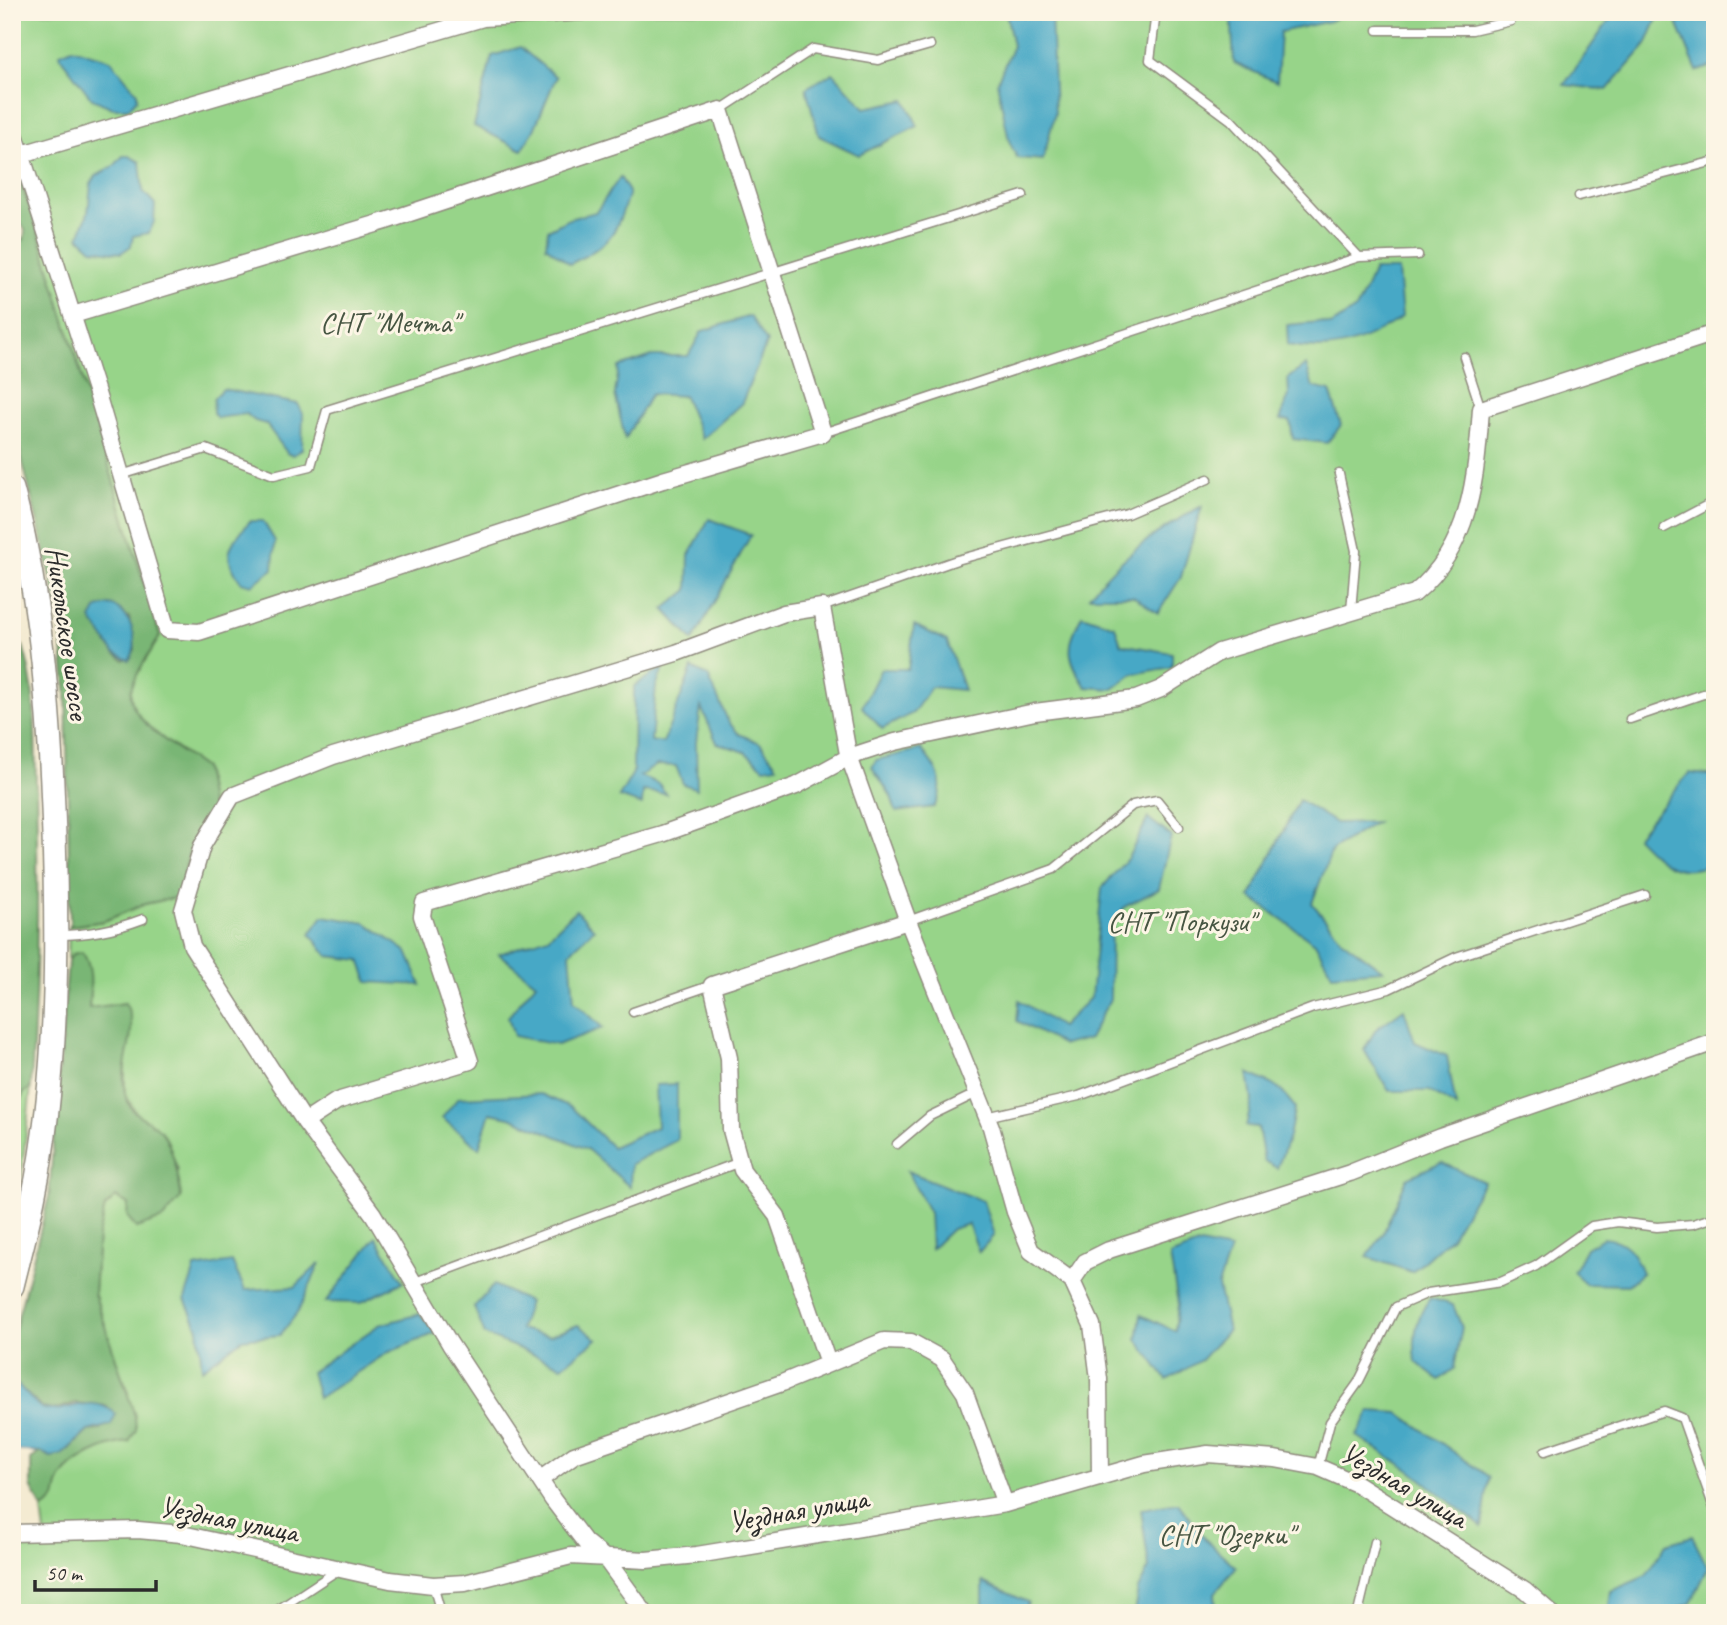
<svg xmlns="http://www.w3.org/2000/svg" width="1727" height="1625" font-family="Caveat,sans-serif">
	<rect width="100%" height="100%" fill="#fcf5e5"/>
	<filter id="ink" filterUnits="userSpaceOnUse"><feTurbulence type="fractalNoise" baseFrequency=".0143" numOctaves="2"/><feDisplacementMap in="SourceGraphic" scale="14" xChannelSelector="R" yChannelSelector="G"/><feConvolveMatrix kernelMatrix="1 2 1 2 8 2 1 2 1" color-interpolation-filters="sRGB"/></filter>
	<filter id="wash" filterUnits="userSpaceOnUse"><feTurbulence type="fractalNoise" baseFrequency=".00686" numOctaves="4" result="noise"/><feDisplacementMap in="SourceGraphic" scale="28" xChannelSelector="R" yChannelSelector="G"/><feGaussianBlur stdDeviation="1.57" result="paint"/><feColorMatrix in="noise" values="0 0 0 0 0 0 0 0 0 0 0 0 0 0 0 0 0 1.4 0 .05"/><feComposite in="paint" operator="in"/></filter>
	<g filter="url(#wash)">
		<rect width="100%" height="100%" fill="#f4ebd2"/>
		<path fill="#97d489" stroke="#61805a" stroke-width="2" d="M12,12H1715V1613H12V1540L46,1541L42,1509C63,1498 52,1492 61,1478C73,1458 107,1444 129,1442L128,1389L113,1357L107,1329L94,1293L98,1235L105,1207L116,1197L128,1204L178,1170L162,1132L141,1120L125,1095V1003L89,1009L90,976L73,954L68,961L69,926L104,921L145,904L179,897L190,848L211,809L204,768C182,751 125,721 131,690C135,673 151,652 160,636L33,215L12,157Z
			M31,1087L19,1198L12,1221V1113L24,1093Z"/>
		<path fill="#79b675" stroke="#527050" stroke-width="2" fill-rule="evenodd" d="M12,171L16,173L33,215L160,636C151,652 135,673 131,690C126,721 182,751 204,768L211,809L190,848L179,897L145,904L104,921L70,926L66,688L58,606L12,419V232L15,237L24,240L25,230L12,208ZM118,610L129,617L135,650L124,660L114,653L97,627Z
			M15,643L23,646C37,690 35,737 36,783C39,885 37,986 31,1087L24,1093L12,1113V646Z
			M82,952C94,967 90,989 89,1008L125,1003C142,1031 118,1062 125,1093C130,1118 147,1116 161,1131C172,1143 180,1182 181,1198L163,1219L136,1228L127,1216L128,1204L116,1197L105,1207L98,1235L94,1293L135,1416L136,1430L129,1442C107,1444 73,1458 61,1478C52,1493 63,1498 42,1509L31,1486V1459L41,1452L51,1457L71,1448L88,1431L100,1430L107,1406L75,1403L53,1410L43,1408L18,1386L12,1394V1341L49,1196L68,961L73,954Z"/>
		<path fill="#47a8c6" stroke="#396a78" stroke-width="2" d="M1006,12H1051L1055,113L1043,160L1017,158L1009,141L997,82L1013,46Z
			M1231,12H1347L1330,21L1280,32L1277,82L1234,63Z
			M1615,12H1647L1657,19L1646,45L1607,90L1564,85Z
			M1678,12H1706L1715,17V66L1697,71L1677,23Z
			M520,47L556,77L534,130L522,150L474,126L492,56Z
			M72,48L111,60L137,93V99L129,108H113L92,99L61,58L60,53Z
			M833,73L865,108L905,100L918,126L859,155L819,136L806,88Z
			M123,156H129L140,162L143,191L155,204L154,222L149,233L133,236L131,246L121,253L92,249L79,237L88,212L91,184L96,176L114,166Z
			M620,177L629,192C615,237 612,242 570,264L546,246L548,230L569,219L596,212Z
			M1374,270H1398L1402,317C1363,343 1334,354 1288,345L1287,325L1319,322L1331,325L1357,308Z
			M750,316L767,342L742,403L702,439L684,396L651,394L625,439L615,394L619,367L652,356H688L702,331Z
			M1306,365L1313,387L1330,391L1341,425L1327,443L1293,439L1290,421L1280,420L1289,395L1288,378Z
			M223,389L298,404L303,414L302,449L293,455L288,454L266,424L255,421L246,414L217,418L213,413L214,398Z
			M1202,506L1181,577L1158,613L1133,596H1089C1121,556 1158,530 1202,506Z
			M709,519L751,535L693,641L664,609L688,590L689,555Z
			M250,521H263L275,541L273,569L252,585L241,582C221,554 228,547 250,521Z
			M109,605C129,607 143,645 129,660L114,653L91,619L97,608Z
			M1082,615L1115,626L1121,644L1172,653V667L1133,674L1113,689L1086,687C1066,656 1066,647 1082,615Z
			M914,625L947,641L964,690L931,687L913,713L882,729L862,707L881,669H908Z
			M664,667L656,686L651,741L663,743L692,668L708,676L729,723L739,734L760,743L777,766L764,768L745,752L717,743L701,707L696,742L697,789L683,784L676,766L657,765L640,776L659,784L666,794L643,791L642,805L619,797L633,773L634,686Z
			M921,749C937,768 948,784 934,807L896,812L891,796L872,767L876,760Z
			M1689,773L1715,776V863C1676,879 1662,864 1636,837Z
			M1299,800L1336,823L1376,822L1332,850L1312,903L1342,940L1383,970L1332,974L1315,943L1250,897Z
			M1148,818L1171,836L1159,889L1124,907L1111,929L1110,999L1089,1039L1063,1045L1017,1021L1019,1000L1061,1027L1091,997L1102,888L1128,858Z
			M576,910L594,929L570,952L574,1001L603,1028L557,1045L514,1036L508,1017L536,983L499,954L548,937Z
			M323,916L366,923L407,952L421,985L368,982L360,960L328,956L310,934Z
			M1404,1009L1415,1042L1447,1056L1456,1107L1429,1091H1389L1364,1050L1376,1029Z
			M1248,1073L1279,1088L1295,1107L1289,1137L1277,1168L1264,1161L1258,1127L1246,1126L1252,1101Z
			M677,1084V1140L631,1164L630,1187L587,1149L510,1117L490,1113L479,1148L442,1118L458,1098L541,1094L571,1107L612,1147L657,1127L655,1085Z
			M1441,1162L1484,1182L1451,1237L1412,1272L1367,1257L1383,1234L1407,1178Z
			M907,1171L983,1201L994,1235L979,1252L968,1224L952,1229L931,1249L929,1213Z
			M376,1237L403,1282L360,1303L326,1302Z
			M1603,1238C1625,1239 1635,1253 1642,1273L1628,1285L1586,1284L1573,1272L1586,1248Z
			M1200,1244L1230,1250L1218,1286L1228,1330L1201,1360L1167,1380L1137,1339L1141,1315L1175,1331L1178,1304L1170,1256Z
			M232,1262L245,1290L295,1287L320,1263L298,1312L280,1335L242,1339L202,1369L198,1329L185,1299L195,1268Z
			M494,1285L529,1302L520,1329L549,1336L578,1325L597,1339L562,1366L485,1335L474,1307Z
			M1430,1298L1453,1305L1462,1327L1454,1369L1439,1380L1416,1362C1413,1337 1415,1319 1430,1298Z
			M420,1314L436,1333L387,1353L318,1398L311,1372L379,1325Z
			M18,1385C26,1392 33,1403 42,1408C63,1417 89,1390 116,1414L111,1425L88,1431L62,1455L51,1457L41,1452L12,1450V1394Z
			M1370,1411L1399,1413L1489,1477L1482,1527L1411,1471L1357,1436Z
			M1178,1503L1205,1539L1236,1567L1215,1593L1216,1613H1134L1138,1589L1149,1568L1141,1509Z
			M1692,1536L1708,1568L1691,1603L1667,1613H1608L1611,1591L1646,1576L1666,1544Z
			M983,1582L1028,1602L1024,1613H983Z"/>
	</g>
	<g filter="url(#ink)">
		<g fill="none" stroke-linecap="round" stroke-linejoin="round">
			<g stroke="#908b7e" stroke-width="11">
				<path id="lane" d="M1156,12L1150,60L1231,120L1359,257
					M1378,30H1472L1511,21L1514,12
					M720,110L813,49L878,60L930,45
					M1579,196L1715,161
					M1464,357L1481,409
					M823,433L1359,257L1418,255
					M1339,474L1356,551L1351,611
					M121,475L206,449L274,475L311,466L327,410L1023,195
					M1664,528L1715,501
					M822,607L957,560L1127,514L1208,479
					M1630,719L1715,690
					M908,921L1054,869L1133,805L1157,800L1179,827
					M58,935C89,935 114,930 143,919
					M633,1012L712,985
					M986,1117L1079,1096L1313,1008L1389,989L1456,957L1645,895
					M897,1144L930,1116L975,1094
					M415,1282L740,1162
					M1545,1451L1664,1411L1682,1418L1715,1511
					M1318,1467L1330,1422L1358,1383L1396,1307L1428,1293L1501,1282L1536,1266L1592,1226L1618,1222L1657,1227L1693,1224L1715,1217
					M433,1585L441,1613
					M273,1613L338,1570
					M1358,1613L1375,1542"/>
			</g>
			<g stroke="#908b7e" stroke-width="19">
				<path id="street" d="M12,125L96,390L167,630L199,632L663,480L823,433L720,110L386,221L73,315
					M12,157L483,18L583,12
					M305,1122L337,1101L470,1061L422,916L424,903L662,834L796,786L849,757L895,742L1035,712L1136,699L1161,689L1219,652L1415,593C1471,546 1476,478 1481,409L1715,333
					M1072,1281L1085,1262L1109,1250L1350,1173L1440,1137L1715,1042
					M828,1363L777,1216L742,1170L731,1130L729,1058L712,985L908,921
					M541,1479L574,1455L782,1383L884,1341L911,1342L942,1359L965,1393L1005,1504
					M12,1533L138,1530L182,1534L390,1580L433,1585L465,1583L571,1556L646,1560L697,1555L1005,1504L1144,1464L1208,1454L1275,1459L1318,1467L1357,1484L1525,1590L1551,1613
					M645,1613L605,1558L585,1542L553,1500L450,1344L373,1214L305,1122L192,946L183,910L202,846L232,796L333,756L676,653L784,613L822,607L848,754L908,921L991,1127L1015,1212L1031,1251L1072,1281L1092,1325L1099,1379L1100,1477"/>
			</g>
			<g stroke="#908b7e" stroke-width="26">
				<path id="secondary" d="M12,489C40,593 49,701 53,808C58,934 59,1075 33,1199C27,1228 19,1257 12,1286"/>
			</g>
			<use href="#lane" stroke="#fff" stroke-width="8"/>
			<use href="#street" stroke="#fff" stroke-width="16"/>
			<use href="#secondary" stroke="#fff" stroke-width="23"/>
		</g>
	</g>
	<g text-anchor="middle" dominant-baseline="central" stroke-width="6" stroke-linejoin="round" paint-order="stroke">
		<g font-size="30" fill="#465542" stroke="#fcf5e5">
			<text x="389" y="322">СНТ "Мечта"</text>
			<text x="1181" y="921">СНТ "Поркузи"</text>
			<text x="1226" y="1534">СНТ "Озерки"</text>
		</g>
		<g font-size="30" fill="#2b2b2b" stroke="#fcf5e5">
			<text transform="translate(68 633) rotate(82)">Никольское шоссе</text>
			<text transform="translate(1404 1485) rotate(30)">Уездная улица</text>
			<text transform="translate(798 1510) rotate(-10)">Уездная улица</text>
			<text transform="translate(229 1519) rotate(11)">Уездная улица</text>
		</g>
	</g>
	<rect width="1727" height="1625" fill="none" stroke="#fcf5e5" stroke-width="42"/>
	<path d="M35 1580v10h121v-10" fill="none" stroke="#2b2b2b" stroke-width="3.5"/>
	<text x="46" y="1580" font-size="21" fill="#2b2b2b" stroke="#fcf5e5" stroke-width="5" paint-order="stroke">50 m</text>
</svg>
